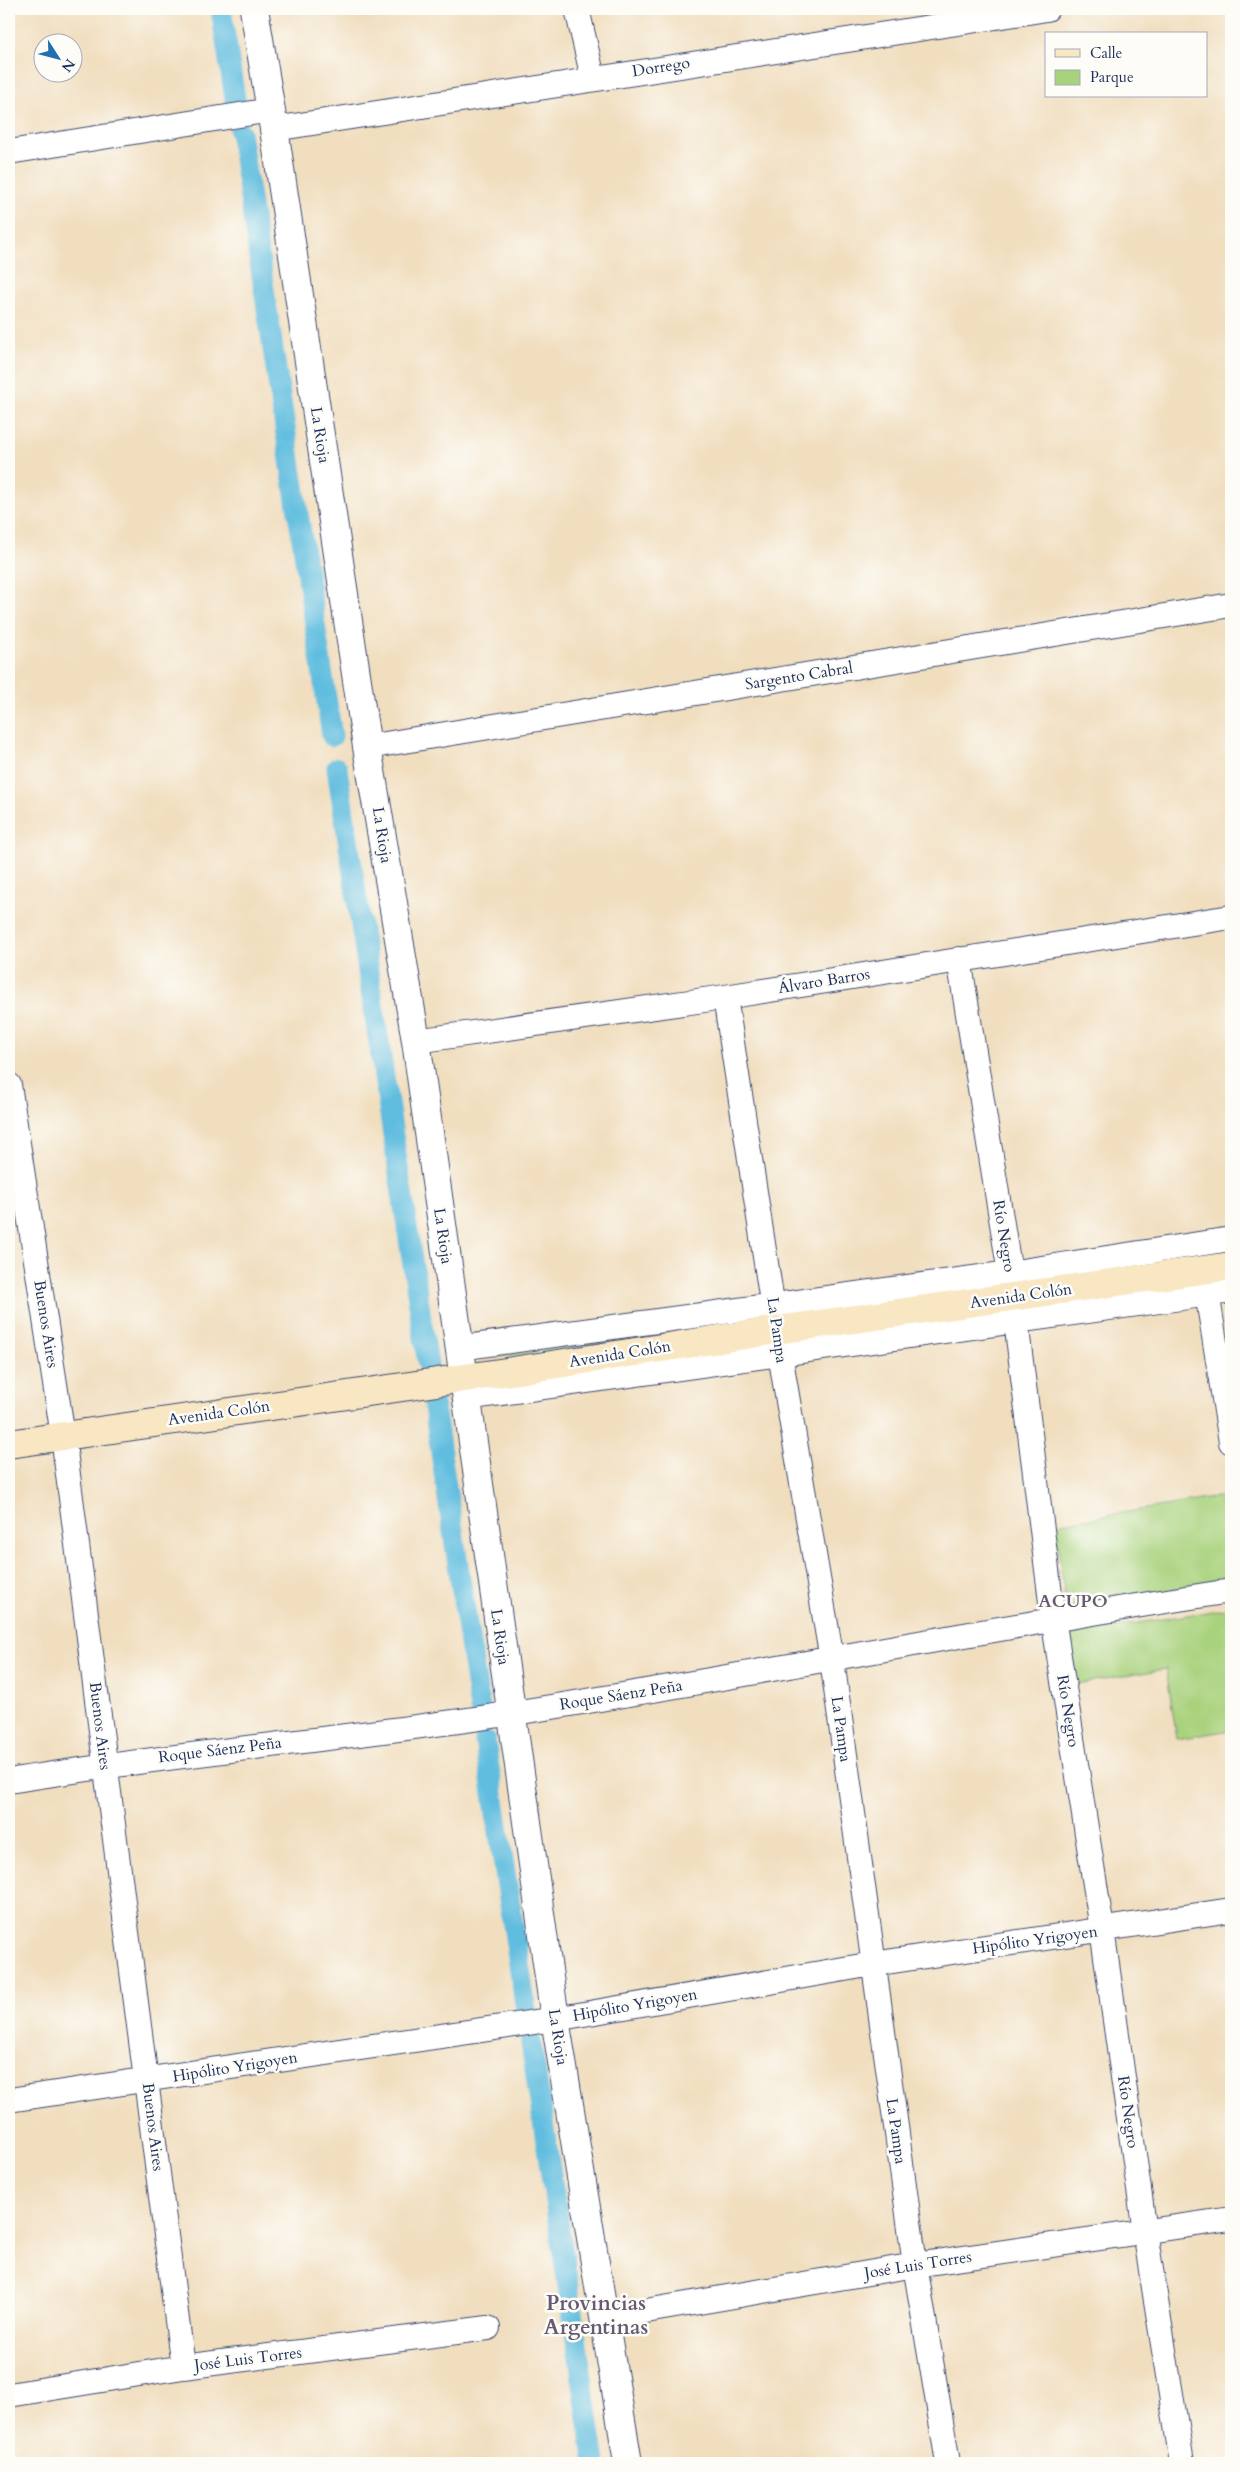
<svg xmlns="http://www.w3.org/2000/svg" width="1240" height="2472" font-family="Cardo,serif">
	<rect width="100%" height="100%" fill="#fdfcf7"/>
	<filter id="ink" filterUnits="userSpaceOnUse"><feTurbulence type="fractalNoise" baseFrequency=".02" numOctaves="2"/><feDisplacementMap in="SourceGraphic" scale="10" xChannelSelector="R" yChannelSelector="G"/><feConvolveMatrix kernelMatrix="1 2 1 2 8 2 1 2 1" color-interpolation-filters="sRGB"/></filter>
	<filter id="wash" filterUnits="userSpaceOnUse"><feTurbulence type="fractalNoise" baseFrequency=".0096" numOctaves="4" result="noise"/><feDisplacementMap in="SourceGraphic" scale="20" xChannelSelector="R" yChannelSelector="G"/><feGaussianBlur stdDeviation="1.12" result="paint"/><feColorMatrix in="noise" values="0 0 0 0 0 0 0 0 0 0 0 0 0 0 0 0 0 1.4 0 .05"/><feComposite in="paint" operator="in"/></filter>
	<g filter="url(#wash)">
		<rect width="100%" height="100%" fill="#f1debf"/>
		<path fill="#a9d27d" stroke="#62806e" d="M749,1316L750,1322L500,1357L499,1351Z
			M1224,1496L1231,1550V1582L1066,1606L1055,1524Z
			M1231,1608V1730L1177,1739L1166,1669L1076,1684L1069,1634Z"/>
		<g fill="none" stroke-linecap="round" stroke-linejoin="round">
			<path stroke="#61bddf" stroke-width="21" d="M221,9L235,99
				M240,132L332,736
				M337,768L428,1364
				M433,1400L480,1709
				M485,1741L526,2010
				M531,2043L595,2463"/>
		</g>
	</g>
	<g filter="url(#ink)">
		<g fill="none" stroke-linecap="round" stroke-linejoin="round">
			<g stroke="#3b496d" stroke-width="26">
				<path id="minor" d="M577,9L593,78
					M274,129L1047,9
					M9,152L271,110
					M367,747L1231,605
					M959,959L1010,1273L1053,1618L1102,1929L1145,2232L1182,2463
					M725,997L780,1354L832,1660L915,2265L948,2463
					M416,1041L725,997L1231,917
					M9,1085L63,1436L183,2367
					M1205,1280L1231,1442
					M459,1348L1010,1273L1231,1239
					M466,1398L1231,1291
					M9,1781C177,1753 346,1739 514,1713C754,1675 991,1627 1231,1591
					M9,2100L555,2019L873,1964L1231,1910
					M605,2318L915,2265L1231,2219
					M9,2395L183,2367L488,2328"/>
			</g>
			<g stroke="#3b496d" stroke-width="30">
				<path id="tertiary" d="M254,9L274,129L367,747L416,1041L555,2019L628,2463"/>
			</g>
			<g stroke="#3b496d" stroke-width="30">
				<path id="secondary" d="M9,1444L506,1372L777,1330L1231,1266"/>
			</g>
			<use href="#minor" stroke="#fff" stroke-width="24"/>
			<use href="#tertiary" stroke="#fff" stroke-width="28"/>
			<use href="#secondary" stroke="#f9e7c3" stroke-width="28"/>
		</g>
	</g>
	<g text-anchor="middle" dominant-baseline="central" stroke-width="5" stroke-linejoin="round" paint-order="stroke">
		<g font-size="16" fill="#1b2f5e" stroke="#fdfcf7">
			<text transform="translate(661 67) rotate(-9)">Dorrego</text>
			<text transform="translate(320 435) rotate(81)">La Rioja</text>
			<text transform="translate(799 676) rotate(-9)">Sargento Cabral</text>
			<text transform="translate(382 835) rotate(81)">La Rioja</text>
			<text transform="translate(824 981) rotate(-9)">Álvaro Barros</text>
			<text transform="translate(443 1236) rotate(82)">La Rioja</text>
			<text transform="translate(1004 1236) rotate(81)">Río Negro</text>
			<text transform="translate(1021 1296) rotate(-8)">Avenida Colón</text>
			<text transform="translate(46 1324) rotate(81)">Buenos Aires</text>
			<text transform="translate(777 1330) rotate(82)">La Pampa</text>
			<text transform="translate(620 1354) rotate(-9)">Avenida Colón</text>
			<text transform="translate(219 1413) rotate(-8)">Avenida Colón</text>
			<text transform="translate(500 1637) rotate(82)">La Rioja</text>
			<text transform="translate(621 1695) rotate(-9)">Roque Sáenz Peña</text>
			<text transform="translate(1068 1711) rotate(81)">Río Negro</text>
			<text transform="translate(100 1726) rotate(83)">Buenos Aires</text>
			<text transform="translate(841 1729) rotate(82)">La Pampa</text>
			<text transform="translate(220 1750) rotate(-7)">Roque Sáenz Peña</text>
			<text transform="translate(1035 1940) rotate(-8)">Hipólito Yrigoyen</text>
			<text transform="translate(635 2005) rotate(-10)">Hipólito Yrigoyen</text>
			<text transform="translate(558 2037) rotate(81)">La Rioja</text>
			<text transform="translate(235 2067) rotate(-9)">Hipólito Yrigoyen</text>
			<text transform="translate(1128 2112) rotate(82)">Río Negro</text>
			<text transform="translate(153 2127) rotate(83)">Buenos Aires</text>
			<text transform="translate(896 2131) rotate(82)">La Pampa</text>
			<text transform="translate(918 2265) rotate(-9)">José Luis Torres</text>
			<text transform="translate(248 2359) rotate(-7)">José Luis Torres</text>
		</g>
		<g font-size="18" font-weight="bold" fill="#645a76" stroke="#fdfcf7">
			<text x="1073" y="1601">ACUPO</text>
		</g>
		<g font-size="21" font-weight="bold" fill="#645a76" stroke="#fdfcf7">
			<text x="596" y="2303">Provincias<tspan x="596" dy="24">Argentinas</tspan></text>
		</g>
	</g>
	<rect width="1240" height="2472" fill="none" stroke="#fdfcf7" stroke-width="30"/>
	<rect x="1045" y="32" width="162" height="65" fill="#fdfcf7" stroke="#a3aaba"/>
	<rect x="1055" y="49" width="25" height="8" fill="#f9e7c3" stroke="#a3aaba"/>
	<text x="1090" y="58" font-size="15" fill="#1b2f5e">Calle</text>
	<rect x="1055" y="70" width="25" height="15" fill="#a9d27d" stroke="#a3aaba"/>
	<text x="1090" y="82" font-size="15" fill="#1b2f5e">Parque</text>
	<g transform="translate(58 58) rotate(126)"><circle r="24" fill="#fdfcf7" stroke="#a3aaba"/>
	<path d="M0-4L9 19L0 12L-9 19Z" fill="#1f6fb2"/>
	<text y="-8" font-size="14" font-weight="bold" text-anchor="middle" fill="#1b2f5e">N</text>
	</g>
</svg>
